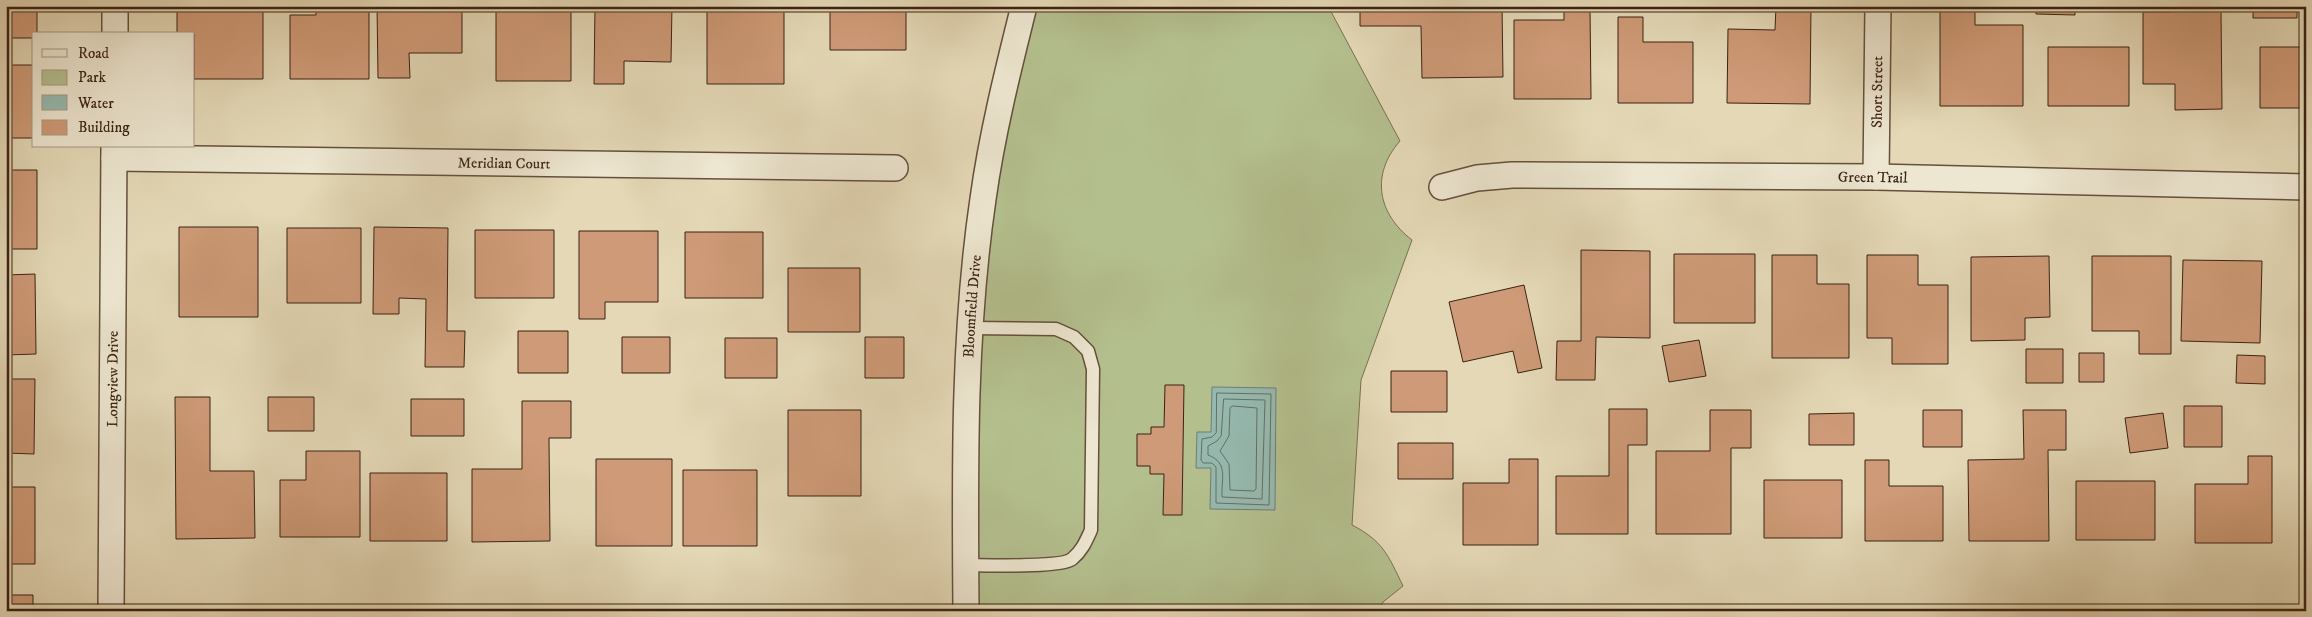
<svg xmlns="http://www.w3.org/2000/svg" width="2312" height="617" font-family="'IM FELL DW Pica',serif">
	<rect width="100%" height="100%" fill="#e4d8b6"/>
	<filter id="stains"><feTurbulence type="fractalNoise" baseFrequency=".004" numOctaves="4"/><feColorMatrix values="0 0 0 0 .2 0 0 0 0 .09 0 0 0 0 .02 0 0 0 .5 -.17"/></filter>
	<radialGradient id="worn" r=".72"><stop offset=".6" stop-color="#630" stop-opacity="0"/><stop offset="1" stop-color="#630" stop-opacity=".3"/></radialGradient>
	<path fill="#b4bf8e" stroke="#787150" d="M1024,6H1328L1400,141C1370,175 1378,214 1412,240L1361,380L1352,525C1383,541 1388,555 1403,586L1383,602L1377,611H966L970,328Z"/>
	<path fill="#95b9af" stroke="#717d71" d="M1212,387L1276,388L1275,510L1210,509L1211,468H1196L1197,432H1211Z"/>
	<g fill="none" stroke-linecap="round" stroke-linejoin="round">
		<path stroke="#686e61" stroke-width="1" d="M1217,393L1271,394L1269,505L1216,503V467L1212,463H1203L1201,460L1202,439L1212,437L1216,433Z
			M1224,399L1265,400L1262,499L1222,497C1221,479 1229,463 1208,455V446L1217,441L1221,436Z
			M1233,406L1257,408L1256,489L1254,491L1230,490L1229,464L1220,451L1229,436L1230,408Z"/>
	</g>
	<path fill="#ce9a77" stroke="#3b2313" d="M6,6H37V34H34V38H6Z
		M177,6L263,8V79H194V34H177Z
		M316,6H369V79H290V15H316Z
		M377,6H462V53H409L410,78H378Z
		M496,6L571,7V81H496Z
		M595,6H672L671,62L624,61V84H594Z
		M830,6H906V50H830Z
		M1360,6H1502L1503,77L1422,78L1421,26H1360Z
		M1564,6H1611L1590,8L1591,99H1514V20H1564Z
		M1662,6H1715V11H1662Z
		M1776,6H1811L1810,104L1727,103L1728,29L1775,30Z
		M1940,6H1975V25H2023V106H1940Z
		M2036,6H2075V15L2036,14Z
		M2170,6H2200V11H2221L2222,109L2175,110V84H2143V12H2170Z
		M2253,6H2297V18H2253Z
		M707,8H784V84H707Z
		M1618,17H1643V42H1693V103H1618Z
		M2048,47H2129V106H2048Z
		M2260,47H2306V108H2260Z
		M6,65H34V138H6Z
		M6,170H37V249H6Z
		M179,227H258V317H179Z
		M374,227L448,228L447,331H465L464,367H425L426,299L399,298V314H373Z
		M287,228H361V303H287Z
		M475,230H554V298H475Z
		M579,231H658V302H605V319H579Z
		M685,232H763V298H685Z
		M1581,250L1650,251V338L1596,337L1595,380H1556L1557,341H1581Z
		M1674,254H1755V323H1674Z
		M1772,255H1817V284H1849V358H1772Z
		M1867,255H1918V285H1948V364H1892V338H1867Z
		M2049,256L2050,317L2025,318V340L1971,341V257Z
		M2092,256H2171V354H2139V331H2092Z
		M2183,260L2262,261L2260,343L2181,341Z
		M788,268H860V332H788Z
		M35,274L36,354L6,355V275Z
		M1524,285L1542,368L1518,373L1513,351L1463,362L1449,302Z
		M518,331H568V373H518Z
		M622,337H670V373H622Z
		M865,337H904V378H865Z
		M725,338H777V378H725Z
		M1699,340L1706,376L1669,382L1662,346Z
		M2026,349H2063V383H2026Z
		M2079,353H2104V382H2079Z
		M2237,355L2265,356V384L2236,383Z
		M1391,371H1447V412H1391Z
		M6,379H35L34,454L6,453Z
		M1165,385H1184L1182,515H1163L1164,474H1150V466H1137V434H1151V427H1164Z
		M175,397H210V471H254L255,538L176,539Z
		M268,397H314V431H268Z
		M411,399H464V436H411Z
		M522,401H571V438H549L550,541L472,542V469H522Z
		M2184,406H2222V447H2184Z
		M1609,409H1647V445H1628V534H1556V476H1609Z
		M788,410H861V496H788Z
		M1710,410H1751V448H1731V534H1656V451H1710Z
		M1923,410H1962V447H1923Z
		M2023,410H2066V450H2048L2049,541H1969L1968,460L2024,459Z
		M1854,413V445H1809V414Z
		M2163,413L2168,448L2130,453L2125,418Z
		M1398,443H1453V479H1398Z
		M306,451H360V537H280V480H306Z
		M2248,456H2272V543H2195V484H2248Z
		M596,459H672V546H596Z
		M1509,459H1538V545H1463V483H1509Z
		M1865,460H1889V486H1943V541H1865Z
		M683,470H757V546H683Z
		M370,473H447V541H370Z
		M1764,480H1842V538H1764Z
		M2076,481H2155V540H2076Z
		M6,487H35V564H6Z
		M6,595H33V611H6Z"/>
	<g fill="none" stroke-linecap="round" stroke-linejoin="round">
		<g stroke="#65503c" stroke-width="15">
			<path id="lane" d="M966,565C984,565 1061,568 1072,559C1082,551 1086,541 1091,530L1093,369L1088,351L1074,337L1056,329L970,328"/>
		</g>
		<g stroke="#65503c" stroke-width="28">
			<g id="street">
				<path d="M115,34V6"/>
				<path id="s1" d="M114,158L895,168"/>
				<path id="s2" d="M1876,177L1878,6"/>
				<path id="s3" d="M1442,187L1477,178L1512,175L1876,177L2306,187"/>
				<path id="s4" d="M111,611L114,146"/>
				<path id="s5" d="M966,611C965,474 963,335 983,199C992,134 1008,70 1024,6"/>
			</g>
		</g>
		<use href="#lane" stroke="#ede6d0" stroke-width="12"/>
		<use href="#street" stroke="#ede6d0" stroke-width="25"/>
	</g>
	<g text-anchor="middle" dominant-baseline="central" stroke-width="4" stroke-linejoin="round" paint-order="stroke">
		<g font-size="15" fill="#3b2313" stroke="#ede6d0">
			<text stroke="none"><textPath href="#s2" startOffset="85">Short Street</textPath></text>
			<text stroke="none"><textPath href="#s1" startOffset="390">Meridian Court</textPath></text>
			<text stroke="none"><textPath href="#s3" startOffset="432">Green Trail</textPath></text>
			<text stroke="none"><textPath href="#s5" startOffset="305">Bloomfield Drive</textPath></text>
			<text stroke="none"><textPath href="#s4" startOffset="232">Longview Drive</textPath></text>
		</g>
	</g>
	<rect width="2312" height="617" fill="none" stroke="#e4d8b6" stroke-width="25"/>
	<rect x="8" y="8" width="2297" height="602" fill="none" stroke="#3b2313" stroke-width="2.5"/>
	<rect x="12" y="12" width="2287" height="592" fill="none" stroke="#3b2313"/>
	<rect x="32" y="32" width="162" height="115" fill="#ede6d0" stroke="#a69884"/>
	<rect x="42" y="49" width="25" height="8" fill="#ede6d0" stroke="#a69884"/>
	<text x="78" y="58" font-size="15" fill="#3b2313">Road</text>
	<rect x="42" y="70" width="25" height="15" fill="#b4bf8e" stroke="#a69884"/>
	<text x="78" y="82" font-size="15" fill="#3b2313">Park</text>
	<rect x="42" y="95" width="25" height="15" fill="#95b9af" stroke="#a69884"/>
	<text x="78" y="108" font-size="15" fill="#3b2313">Water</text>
	<rect x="42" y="120" width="25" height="15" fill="#ce9a77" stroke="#a69884"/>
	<text x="78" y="132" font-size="15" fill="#3b2313">Building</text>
	<rect width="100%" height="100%" filter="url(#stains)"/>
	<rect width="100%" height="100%" fill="url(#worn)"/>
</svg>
